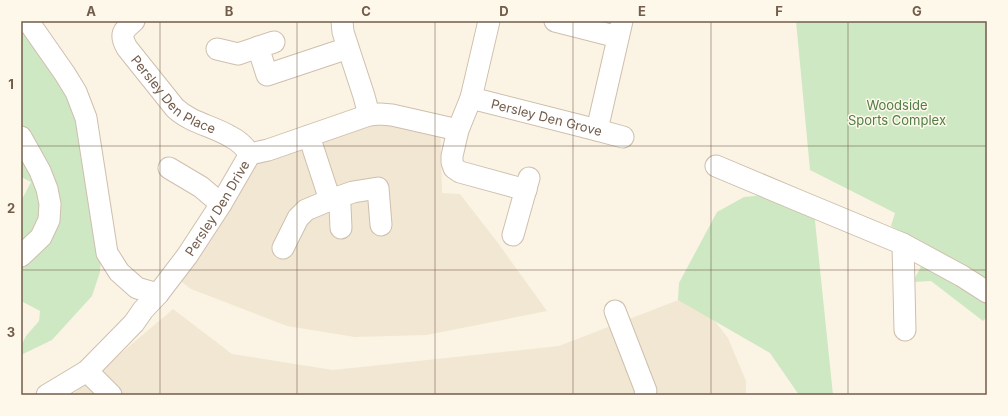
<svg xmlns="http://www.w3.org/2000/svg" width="1008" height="416" font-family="Inter,sans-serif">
	<rect width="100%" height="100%" fill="#fbf4e4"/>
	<path fill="#f2e7d2" d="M440,117L442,193L460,194L498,243L547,311L427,335L355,337L287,326L191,289L179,280L256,164L377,124Z
		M694,294L728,338L746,381V395H72L173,309L232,354L333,370L559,346Z"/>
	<path fill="#cee8c3" d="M796,21H987V317L983,321L931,281L913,282L931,247L891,226L895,213L810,170Z
		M21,24L67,90L81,121L101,253L100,272L92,296L52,340L21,355V346L26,336L39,321L40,311L21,301V264L50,235L52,182L21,125Z
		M21,146L35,173L42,218L21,248V215L23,211L21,210V201L31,182L21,177Z
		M773,194L814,211L833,395H799L770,353L678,300L679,283L717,212L744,197Z"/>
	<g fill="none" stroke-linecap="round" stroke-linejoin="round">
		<g stroke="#cebfae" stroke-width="23">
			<g id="minor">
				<path d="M28,21L65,74L76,92L86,118L107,253L119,272L137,288L158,294"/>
				<path id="s1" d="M134,21C123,31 119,34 127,48L175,108C191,123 213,126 231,137C239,141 245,147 250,154"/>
				<path d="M342,21L343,32L364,96L369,115"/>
				<path d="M489,21L471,98L458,130L452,156V162L454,168L460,172L526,190"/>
				<path d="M555,21L618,37"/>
				<path d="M258,47L267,75L348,48"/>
				<path d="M217,49L238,54L274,42"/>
				<path id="s2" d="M471,98L597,130L623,137"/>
				<path d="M597,130L622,21"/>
				<path d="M309,136L330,200"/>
				<path d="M21,137L40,171L47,189L50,204L49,220L41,237L21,256"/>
				<path d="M716,166L797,200L903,244L962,276L987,292"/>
				<path d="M169,168L201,187L221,204"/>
				<path d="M338,197L340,206L341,228"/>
				<path d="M513,235L529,178"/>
				<path d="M903,244L905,330"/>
				<path d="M283,248L298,218L306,210L330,200L353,192L378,188L381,225"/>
				<path d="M615,311L646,391L645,395"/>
				<path d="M87,371L111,395"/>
				<path id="s3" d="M47,395L87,371L93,365L134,323L143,310L158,294L187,256L221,204L250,154L268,150L369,115L380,114L392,115L458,130"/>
			</g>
		</g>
		<use href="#minor" stroke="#fff" stroke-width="21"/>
	</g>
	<path fill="none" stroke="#725c4b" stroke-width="1" stroke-opacity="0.55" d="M160,21V395M297,21V395M435,21V395M573,21V395M711,21V395M848,21V395M21,146H987M21,270H987"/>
	<g text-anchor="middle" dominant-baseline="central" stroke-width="3" stroke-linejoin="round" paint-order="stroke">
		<g font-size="13" fill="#725c4b" stroke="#fef8ea">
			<text stroke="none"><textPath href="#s1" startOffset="99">Persley Den Place</textPath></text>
			<text stroke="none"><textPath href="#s2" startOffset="78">Persley Den Grove</textPath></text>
			<text stroke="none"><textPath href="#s3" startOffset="256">Persley Den Drive</textPath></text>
		</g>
		<g font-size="13" fill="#517d46" stroke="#fef8ea">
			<text x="897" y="105">Woodside<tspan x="897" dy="15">Sports Complex</tspan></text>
		</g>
	</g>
	<rect width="1008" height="416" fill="none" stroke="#fef8ea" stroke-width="44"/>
	<rect x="22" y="22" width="964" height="372" fill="none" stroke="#725c4b" stroke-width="1.5"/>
	<g font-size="13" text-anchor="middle" font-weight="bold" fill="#725c4b">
		<text x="91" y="16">A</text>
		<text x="229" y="16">B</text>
		<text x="366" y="16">C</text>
		<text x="504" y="16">D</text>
		<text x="642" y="16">E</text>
		<text x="779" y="16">F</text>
		<text x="917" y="16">G</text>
		<text x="11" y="89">1</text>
		<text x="11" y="213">2</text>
		<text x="11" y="337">3</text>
	</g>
</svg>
